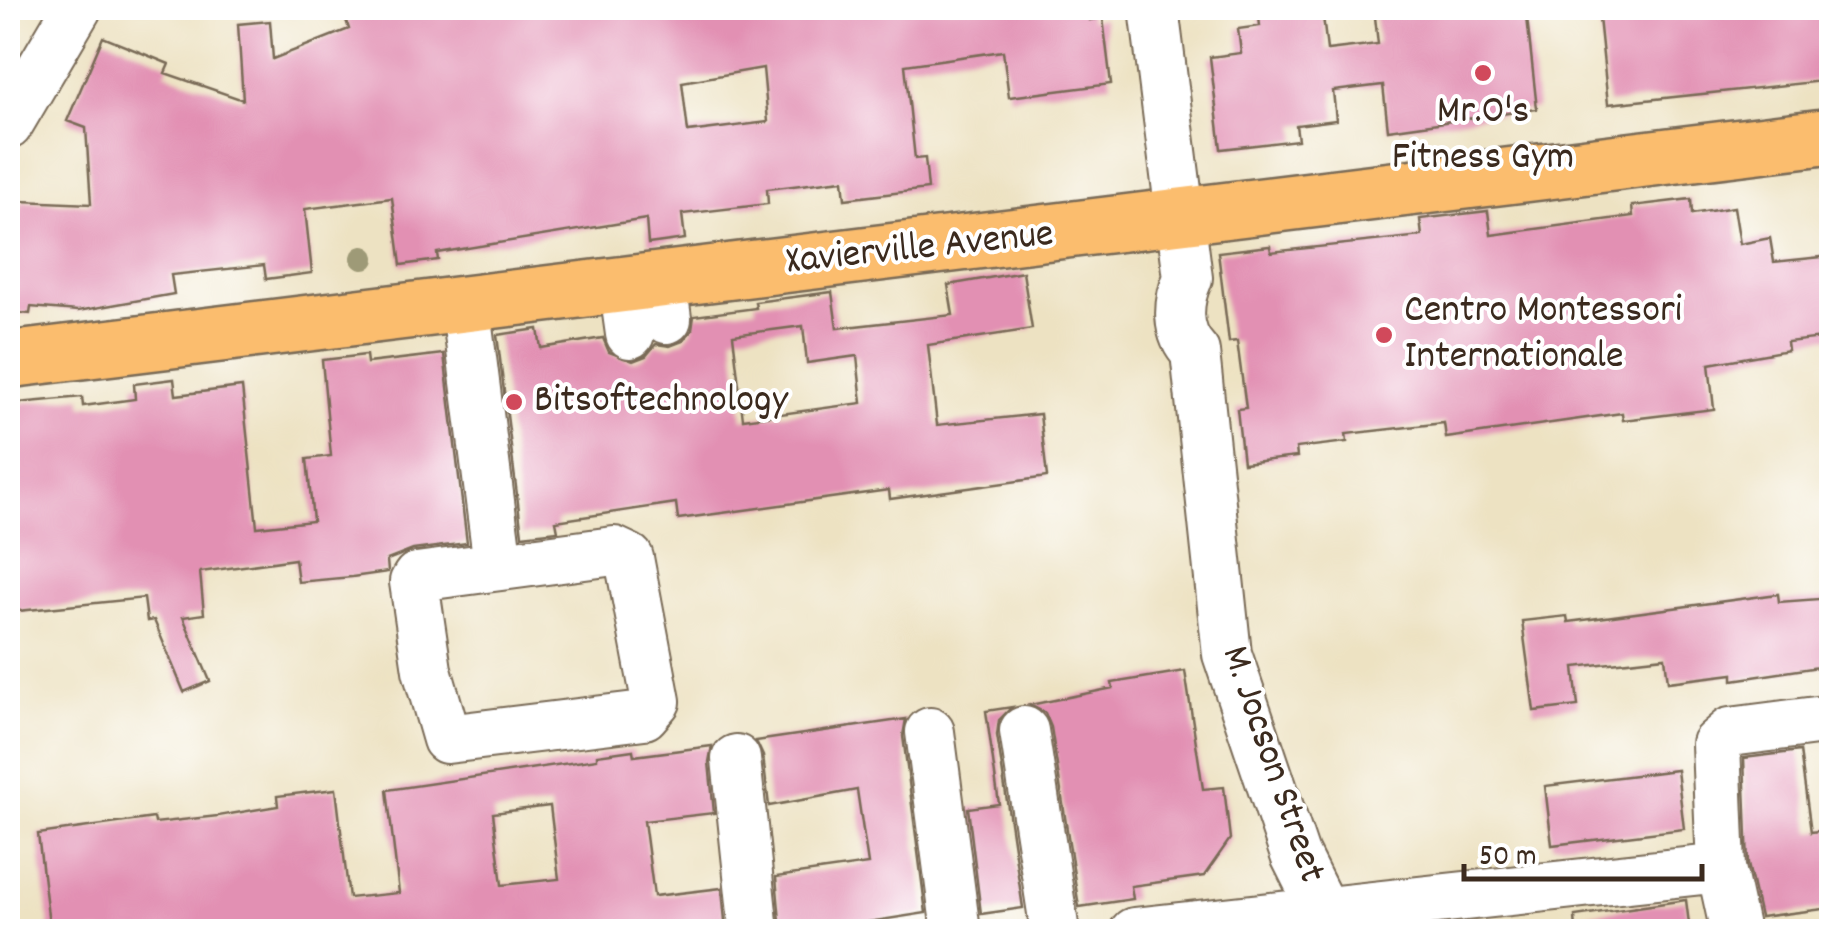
<svg xmlns="http://www.w3.org/2000/svg" width="1839" height="939" font-family="Dekko,sans-serif">
	<rect width="100%" height="100%" fill="#fff"/>
	<filter id="ink" filterUnits="userSpaceOnUse"><feTurbulence type="fractalNoise" baseFrequency=".01" numOctaves="2"/><feDisplacementMap in="SourceGraphic" scale="20" xChannelSelector="R" yChannelSelector="G"/><feConvolveMatrix kernelMatrix="1 2 1 2 8 2 1 2 1" color-interpolation-filters="sRGB"/></filter>
	<filter id="wash" filterUnits="userSpaceOnUse"><feTurbulence type="fractalNoise" baseFrequency=".0048" numOctaves="4" result="noise"/><feDisplacementMap in="SourceGraphic" scale="40" xChannelSelector="R" yChannelSelector="G"/><feGaussianBlur stdDeviation="2.25" result="paint"/><feColorMatrix in="noise" values="0 0 0 0 0 0 0 0 0 0 0 0 0 0 0 0 0 1.4 0 .05"/><feComposite in="paint" operator="in"/></filter>
	<g filter="url(#wash)">
		<rect width="100%" height="100%" fill="#ede2c2"/>
		<g id="blocks">
			<path fill="#e290b3" fill-rule="evenodd" d="M375,8H1089L1090,20L1103,18L1111,84L1009,97L1003,51L905,65L915,159L925,158L928,189L845,199L843,180L767,189L768,204L682,214L685,239L648,244L646,219L437,253L438,260L401,265L392,198L305,209L312,273L266,279L264,265L171,275L174,294L78,311L31,307L30,314L8,312V206L20,210L21,201L91,204L86,128L67,121L103,37L169,64L165,73L243,100L238,24L270,21L273,59L349,29L346,20ZM763,68L768,122L688,132L682,82Z
				M1258,8H1322L1327,50L1378,44L1374,8H1526L1537,109L1388,130L1383,85L1333,91L1336,120L1296,125L1298,140L1221,149L1210,57L1241,53L1238,29L1260,26Z
				M1598,8H1826L1832,80L1608,104Z
				M1691,199L1692,214L1734,207L1740,244L1770,238L1774,262L1832,256V337L1787,342L1788,350L1709,364L1714,409L1623,420L1622,413L1446,438L1444,423L1346,434L1347,442L1296,448L1297,457L1243,463L1237,409L1246,408L1237,341L1229,342L1218,252L1270,246L1271,252L1422,236L1420,219L1488,211L1491,235L1633,216L1632,206Z
				M1023,272L1032,329L928,345L937,425L1040,414L1047,477L890,499L889,490L678,519L676,503L556,521L558,531L522,535L497,335L538,329L541,348L603,338L609,352L633,361L646,356L656,344L670,346L683,341L692,330L694,316L756,308L755,302L832,292L837,328L953,315L948,285ZM803,326L807,363L857,356L862,403L743,419L733,335Z
				M444,354L467,543L413,550L387,560L388,572L352,577L298,582L295,559L200,572L204,614L183,617L210,681L184,692L154,620L147,621L144,598L8,612V404L82,397L83,406L135,399L134,384L174,379L176,395L242,387L257,527L313,521L307,459L331,456L322,360L366,355L367,363Z
				M1778,594L1779,602L1832,598V665L1733,680V674L1668,682L1665,657L1574,667L1578,706L1534,711L1522,621L1567,616L1568,622Z
				M1185,671L1203,789L1224,787L1230,839L1204,876L1131,886L1133,899L1079,907L1051,727L1045,713L1030,705L1113,688L1112,683Z
				M1012,707L999,720L997,735L1023,908L981,914L968,808L999,804L986,711Z
				M906,719L903,736L926,913L849,925L850,932H781L776,877L868,864L857,790L769,806L763,756L756,741Z
				M712,746L709,762L714,813L644,821L654,896L722,888L726,932H50L38,834L154,818L155,823L218,816L278,806L277,796L336,789L349,898L399,893L387,790L597,759V755L633,750L634,756ZM550,806L559,879L502,885L493,813Z
				M1800,751L1811,832L1832,829V908L1760,917L1748,864L1744,758Z
				M1677,770L1684,829L1552,845L1545,786Z
				M1686,900L1690,932H1576L1575,916Z"/>
		</g>
	</g>
	<g filter="url(#ink)">
		<use href="#blocks" fill-opacity="0" stroke="#796a57" stroke-width="2.5"/>
		<g fill="none" stroke-linecap="round" stroke-linejoin="round">
			<g stroke="#796a57" stroke-width="52">
				<path id="minor" d="M1154,8L1188,278C1177,303 1176,333 1195,352L1227,654L1295,855L1324,913L1341,932
					M8,125L77,8
					M662,280L667,319
					M623,284L630,334
					M465,302L498,565
					M614,551L629,558L656,701L644,715L447,739L427,670L414,582L417,577Z
					M1024,731L1055,932
					M930,732L956,932
					M736,759L754,932
					M1134,932L1721,868
					M1735,932L1721,868L1716,744L1730,732L1832,719"/>
			</g>
			<g stroke="#796a57" stroke-width="60">
				<path id="major" d="M8,360C615,283 1224,215 1832,136"/>
			</g>
			<use href="#minor" stroke="#fff" stroke-width="48"/>
			<use href="#major" stroke="#fbbd6e" stroke-width="55"/>
		</g>
		<circle fill="#9e9a77" cx="363" cy="258" r="12"/>
	</g>
	<g fill="#d1495b" stroke="#fff" stroke-width="4">
		<circle cx="1483" cy="73" r="10"/>
		<circle cx="1384" cy="335" r="10"/>
		<circle cx="514" cy="402" r="10"/>
	</g>
	<g text-anchor="middle" dominant-baseline="central" stroke-width="8" stroke-linejoin="round" paint-order="stroke">
		<g font-size="40" fill="#3b2a1e" stroke="#fff" text-anchor="start">
			<text x="1483" y="113" text-anchor="middle">Mr.O's<tspan x="1483" dy="46">Fitness Gym</tspan></text>
			<text x="1404" y="312">Centro Montessori<tspan x="1404" dy="46">Internationale</tspan></text>
			<text x="534" y="402">Bitsoftechnology</text>
		</g>
		<g font-size="40" fill="#3b2a1e" stroke="#fff">
			<text transform="translate(920 250) rotate(-6)">Xavierville Avenue</text>
			<text transform="translate(1271 765) rotate(71)">M. Jocson Street</text>
		</g>
	</g>
	<rect width="1839" height="939" fill="none" stroke="#fff" stroke-width="40"/>
	<path d="M1464 864v15h238v-15" fill="none" stroke="#3b2a1e" stroke-width="5"/>
	<text x="1479" y="864" font-size="30" fill="#3b2a1e" stroke="#ffffff" stroke-width="8" paint-order="stroke">50 m</text>
</svg>
